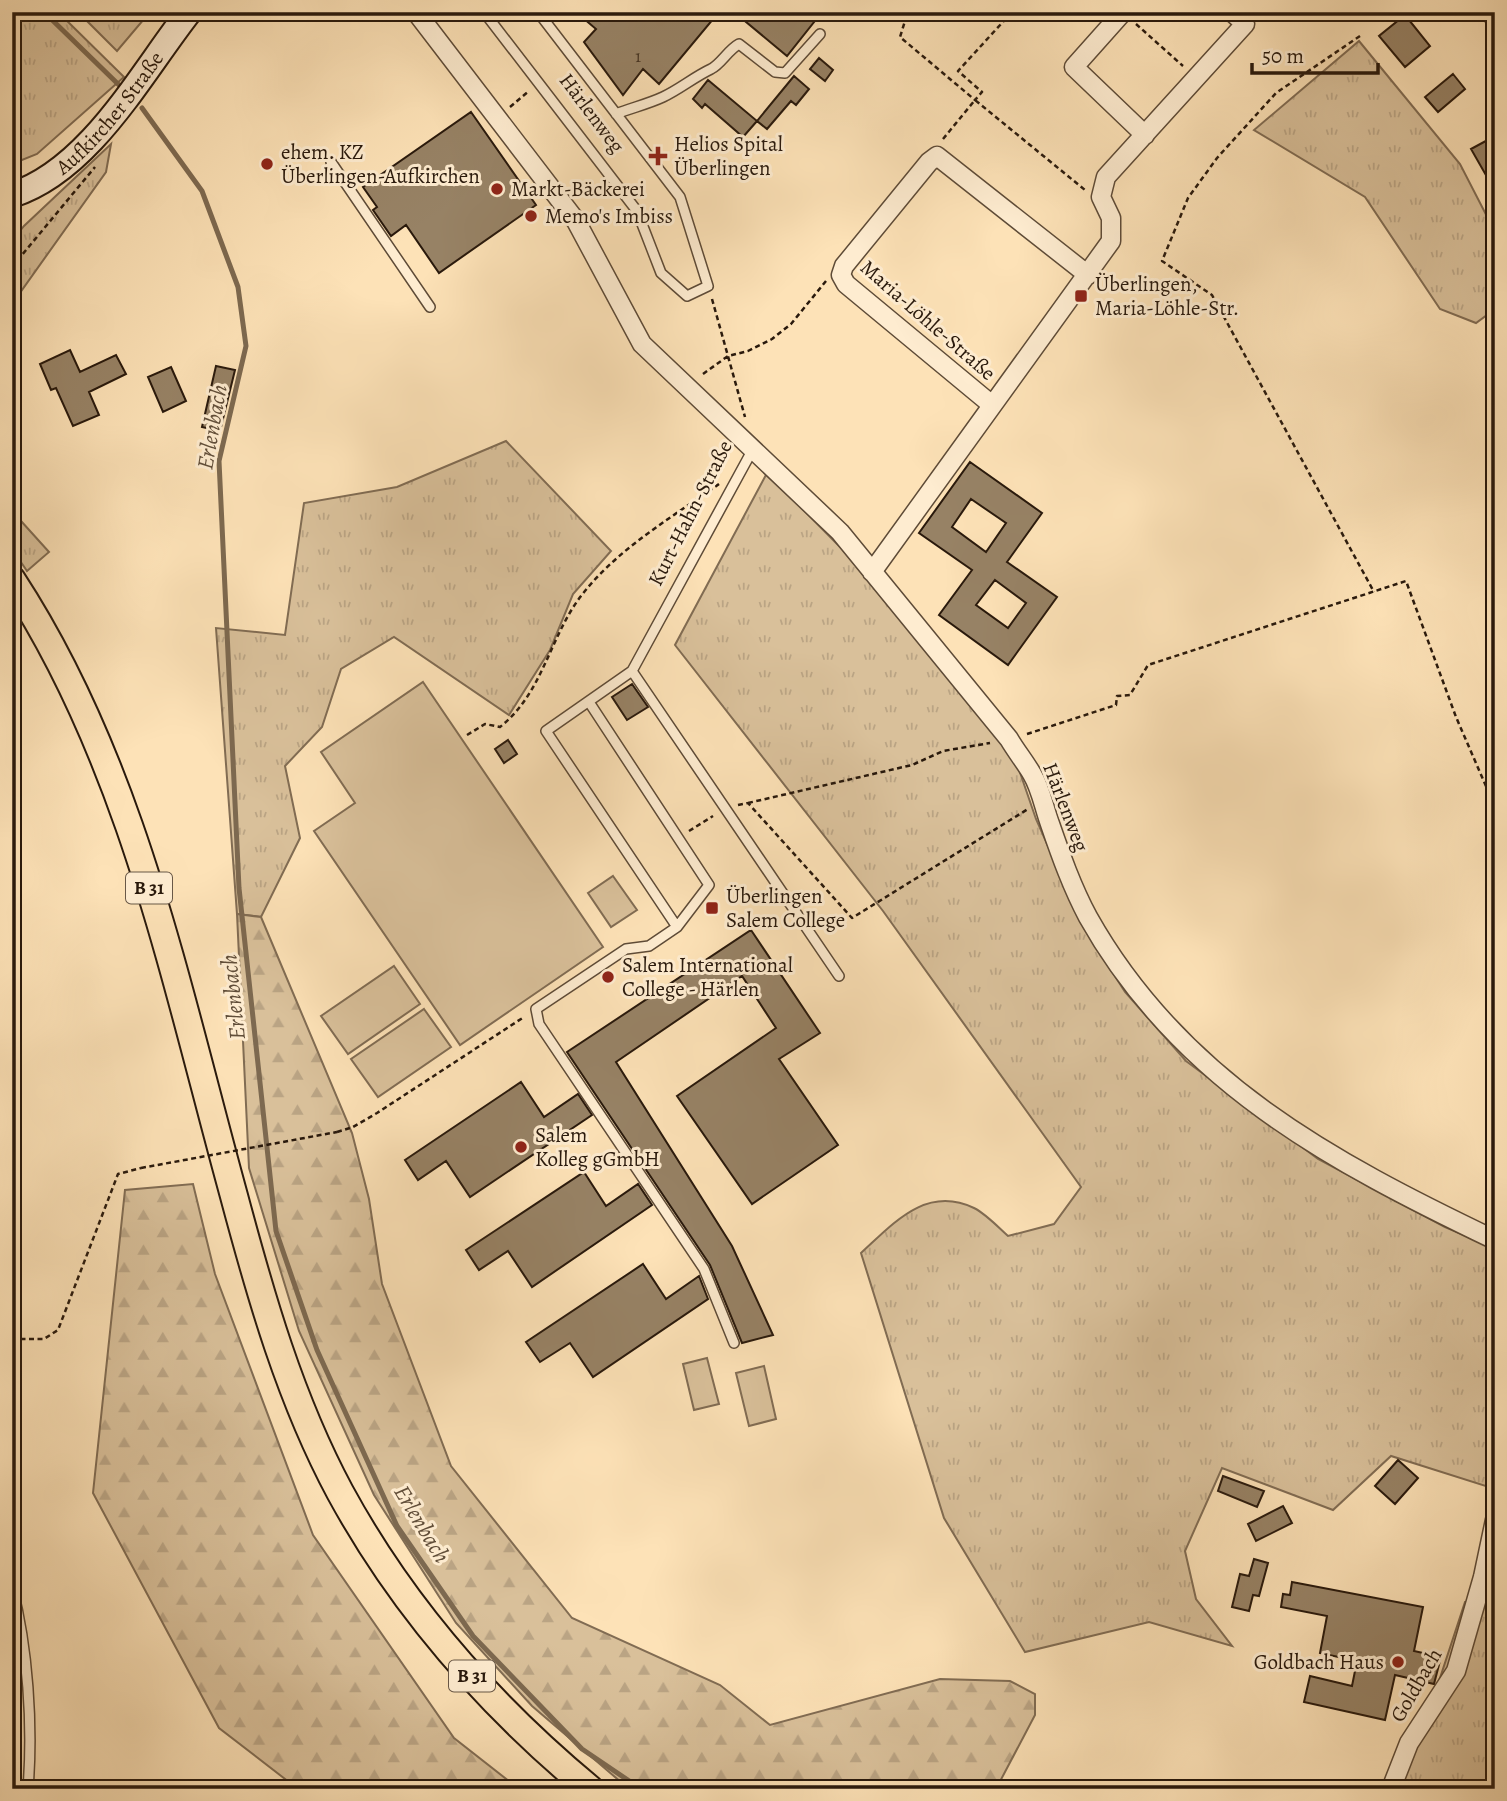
<svg xmlns="http://www.w3.org/2000/svg" width="1507" height="1801" font-family="Alegreya,serif">
	<defs>
		<pattern id="grass-tufts" width="24" height="20" patternUnits="userSpaceOnUse" patternTransform="scale(1.75)"><rect width="24" height="20" fill="#d9c09a"/><path d="M3 7l-1-3M5 7V3M7 7l1-3M15 17l-1-3M17 17v-4M19 17l1-3" fill="none" stroke="#baa484"/></pattern>
		<pattern id="forest-firs" width="22" height="20" patternUnits="userSpaceOnUse" patternTransform="scale(1.75)"><rect width="22" height="20" fill="#d9c09a"/><path d="M5 1l3.5 6h-7zM16 11l3.5 6h-7z" fill="#baa484"/></pattern>
	</defs>
	<rect width="100%" height="100%" fill="#fde2b7"/>
	<filter id="stains"><feTurbulence type="fractalNoise" baseFrequency=".00286" numOctaves="4"/><feColorMatrix values="0 0 0 0 .2 0 0 0 0 .09 0 0 0 0 .02 0 0 0 .5 -.17"/></filter>
	<radialGradient id="worn" r=".72"><stop offset=".6" stop-color="#630" stop-opacity="0"/><stop offset="1" stop-color="#630" stop-opacity=".3"/></radialGradient>
	<path fill="url(#grass-tufts)" stroke="#816c53" stroke-width="2" d="M12,12H58L124,77L37,154L12,164Z
		M83,12H150L117,51L81,15Z
		M1359,41L1460,164L1495,232V309L1476,323L1440,309L1365,197L1254,130Z
		M111,144L106,172L12,304V241L24,226Z
		M506,441L611,551L573,594L550,650L509,715L394,637L341,669L322,727L285,766L300,838L261,917L237,914L216,628L285,635L304,503L397,487Z
		M767,473L843,550L1016,761L1036,819L1083,926L1125,992L1186,1061L1318,1159L1445,1227L1495,1248V1489L1391,1456L1333,1510L1222,1468L1185,1551L1196,1599L1232,1646L1149,1622L1025,1652L944,1518L861,1253C894,1223 926,1185 974,1208C986,1214 998,1227 1008,1236L1054,1224L1081,1187L883,911L675,645Z
		M12,511L49,552L27,571L12,549Z
		M1465,1602L1495,1603V1789H1381L1398,1752L1439,1681Z"/>
	<path fill="url(#forest-firs)" stroke="#816c53" stroke-width="2" d="M237,914L261,917L352,1133L369,1199L382,1284L451,1466L572,1618L720,1685L770,1725L940,1679L1010,1681L1035,1694V1715L996,1789H629L532,1706L456,1623L374,1495L299,1331L249,1168Z
		M193,1184L215,1274L313,1535L454,1738L519,1789H298L219,1728L93,1493L125,1190Z"/>
	<path fill="#d9c09a" stroke="#816c53" stroke-width="2" d="M423,682L603,947L460,1045L314,831L355,803L321,752Z
		M613,876L637,910L611,927L588,893Z
		M394,966L420,1004L348,1054L321,1016Z
		M424,1009L451,1047L378,1097L351,1059Z
		M707,1358L719,1404L694,1410L683,1364Z
		M764,1366L776,1419L749,1426L736,1373Z"/>
	<g fill="none" stroke-linecap="round" stroke-linejoin="round">
		<path stroke="#7d6950" stroke-width="5" d="M44,12L119,85
			M142,108L202,191L238,287L246,346L219,461L239,888L276,1231L317,1350L397,1526L473,1636L582,1749L641,1789"/>
	</g>
	<path fill="#978265" stroke="#29190c" stroke-width="2" fill-rule="evenodd" d="M576,12H719L659,84L643,69L623,95L584,42L596,29Z
		M734,12H822L787,56Z
		M1405,15L1430,46L1405,67L1379,36Z
		M819,58L833,70L825,81L810,69Z
		M1453,74L1465,89L1438,112L1425,97Z
		M794,76L809,89L796,105L791,101L767,129L757,121Z
		M708,80L757,121L743,137L705,104L702,108L693,99Z
		M471,112L536,205L439,273L406,225L391,236L373,210L377,207L363,187Z
		M1495,136V191L1471,149Z
		M70,350L80,372L116,355L126,374L89,392L99,415L73,426L56,388L51,390L40,364Z
		M216,366L235,370L220,431L202,427Z
		M171,367L186,401L163,412L148,377Z
		M970,462L1042,513L1007,562L1057,597L1008,665L939,615L972,570L919,533ZM971,499L1006,523L986,552L952,527ZM995,580L1026,603L1008,628L976,605Z
		M632,684L648,707L627,720L612,697Z
		M508,740L517,754L504,763L495,749Z
		M751,930L820,1033L779,1059L838,1145L752,1204L677,1096L776,1028L742,976L616,1062L732,1246L773,1335L742,1343L710,1265L567,1052Z
		M521,1082L544,1117L578,1094L592,1115L470,1197L446,1161L418,1180L405,1160Z
		M584,1172L606,1206L638,1184L652,1205L532,1287L508,1251L479,1270L466,1250Z
		M643,1264L666,1299L699,1276L708,1299L593,1377L570,1343L540,1362L526,1342Z
		M1398,1460L1418,1478L1395,1504L1375,1486Z
		M1223,1476L1264,1491L1257,1507L1218,1491Z
		M1283,1506L1292,1523L1256,1541L1248,1524Z
		M1254,1559L1268,1563L1259,1596L1253,1595L1249,1611L1232,1607L1240,1574L1249,1576Z
		M1292,1582L1423,1607L1414,1651L1441,1657L1434,1684L1395,1675L1385,1720L1304,1702L1310,1676L1352,1686L1357,1661L1320,1653L1327,1616L1281,1607L1283,1594L1290,1595Z"/>
	<g fill="none" stroke-linecap="round" stroke-linejoin="round">
		<g stroke="#5e4b37" stroke-width="12">
			<path id="lane" d="M484,12L637,211L661,273L687,296L708,286L680,197L538,12
				M616,114C631,108 648,104 663,97C680,89 694,77 711,69C721,64 728,50 739,44L775,72L785,73L820,34
				M331,162L430,307
				M632,671L839,976
				M589,702L709,885L677,927L649,946L626,949L536,1009L539,1024L704,1269L734,1343
				M677,927L546,731L632,671L753,449
				M12,1587C28,1648 33,1726 28,1789"/>
		</g>
		<g stroke="#5e4b37" stroke-width="21">
			<path id="street" d="M416,12L576,221L642,344L840,532L1009,739C1016,751 1025,762 1032,774C1041,789 1044,808 1050,824C1061,856 1072,887 1088,917C1180,1081 1332,1162 1495,1240
				M1123,12L1074,67L1145,135
				M1490,12L1495,19
				M992,405L846,284L841,275L844,266L929,162L937,156L1088,275
				M872,572L1111,241V218L1101,197L1106,177L1245,24L1232,12
				M1391,1789L1409,1743L1456,1671L1483,1577L1495,1520"/>
		</g>
		<g stroke="#29190c" stroke-width="28">
			<g id="secondary">
				<path id="s1" d="M12,195C90,170 141,73 189,12"/>
			</g>
		</g>
		<g stroke="#29190c" stroke-width="30">
			<path id="primary" d="M12,580C133,765 176,986 234,1196C261,1297 290,1399 340,1492C402,1606 490,1706 590,1789"/>
		</g>
		<path stroke="#29190c" stroke-width="2.5" stroke-dasharray="5 3.5" stroke-linecap="butt" d="M894,12L905,21L900,37L975,100L982,92L958,71L1012,12
			M1136,24L1183,66
			M1360,36L1276,93L1217,158L1188,198L1162,261L1212,295L1374,592
			M510,107L529,91
			M943,139L975,100L1085,190
			M12,267L95,167
			M712,299L745,417
			M703,374L728,356L748,351L772,339L791,324L826,281
			M1027,734L1116,705L1117,696L1130,695L1148,665L1406,581L1456,717L1495,807
			M467,735L485,724L500,727C543,693 549,638 581,596C617,549 671,518 719,484
			M748,803L912,765L943,751L990,743
			M738,805L748,803L852,918L1028,809
			M689,831L713,816
			M337,1132L353,1127L377,1113L524,1017
			M12,1339H44L58,1330L118,1174L141,1168
			M1416,1789L1420,1783L1445,1784L1448,1789
			M1484,1789L1495,1784"/>
		<use href="#lane" stroke="#feecd0" stroke-width="9"/>
		<use href="#street" stroke="#feecd0" stroke-width="18"/>
		<use href="#secondary" stroke="#feecd0" stroke-width="24"/>
		<use href="#primary" stroke="#fde2b7" stroke-width="26"/>
		<path stroke="#29190c" stroke-width="2.5" stroke-dasharray="5 3.5" stroke-linecap="butt" d="M141,1168L337,1132"/>
	</g>
	<g fill="#8f2418" stroke="#feecd0" stroke-width="2.5">
		<path d="M654.5 145.5h7v7h7v7h-7v7h-7v-7h-7v-7h7z"/>
		<circle cx="267" cy="164" r="7"/>
		<circle cx="497" cy="189" r="7"/>
		<circle cx="531" cy="216" r="7"/>
		<rect x="1074" y="289" width="14" height="14" rx="3.5"/>
		<rect x="705" y="901" width="14" height="14" rx="3.5"/>
		<circle cx="608" cy="977" r="7"/>
		<circle cx="521" cy="1147" r="7"/>
		<circle cx="1398" cy="1662" r="7"/>
	</g>
	<g text-anchor="middle" dominant-baseline="central" stroke-width="6" stroke-linejoin="round" paint-order="stroke">
		<g font-size="18" fill="#432">
			<text x="638" y="56">1</text>
		</g>
		<g fill="#feecd0" stroke="#695847" stroke-width="2">
			<rect x="126" y="872.5" width="46" height="31" rx="5"/>
			<rect x="449" y="1660.5" width="46" height="31" rx="5"/>
		</g>
		<g font-size="19" font-weight="bold" fill="#29190c">
			<text x="149" y="888">B 31</text>
			<text x="472" y="1676">B 31</text>
		</g>
		<g font-size="21" fill="#29190c" stroke="#feecd0">
			<text stroke="none"><textPath href="#s1" startOffset="130">Aufkircher Straße</textPath></text>
			<text transform="translate(592 113) rotate(53)">Härlenweg</text>
			<text transform="translate(928 320) rotate(41)">Maria-Löhle-Straße</text>
			<text transform="translate(690 513) rotate(-63)">Kurt-Hahn-Straße</text>
			<text transform="translate(1066 807) rotate(69)">Härlenweg</text>
			<text transform="translate(1416 1685) rotate(-60)">Goldbach</text>
		</g>
		<g font-size="21" fill="#29190c" stroke="#feecd0" text-anchor="start">
			<text x="674" y="144">Helios Spital<tspan x="674" dy="24">Überlingen</tspan></text>
			<text x="281" y="152">ehem. KZ<tspan x="281" dy="24">Überlingen-Aufkirchen</tspan></text>
			<text x="511" y="189">Markt-Bäckerei</text>
			<text x="545" y="216">Memo's Imbiss</text>
			<text x="1095" y="284">Überlingen,<tspan x="1095" dy="24">Maria-Löhle-Str.</tspan></text>
			<text x="726" y="896">Überlingen<tspan x="726" dy="24">Salem College</tspan></text>
			<text x="622" y="965">Salem International<tspan x="622" dy="24">College - Härlen</tspan></text>
			<text x="535" y="1135">Salem<tspan x="535" dy="24">Kolleg gGmbH</tspan></text>
			<text x="1384" y="1662" text-anchor="end">Goldbach Haus</text>
		</g>
		<g font-size="23" font-style="italic" fill="#614e39" stroke="#feecd0">
			<text transform="translate(212 427) rotate(-80)">Erlenbach</text>
			<text transform="translate(233 997) rotate(-96)">Erlenbach</text>
			<text transform="translate(422 1524) rotate(59)">Erlenbach</text>
		</g>
	</g>
	<rect width="1507" height="1801" fill="none" stroke="#fde2b7" stroke-width="42"/>
	<rect x="14" y="14" width="1479" height="1773" fill="none" stroke="#29190c" stroke-width="3.5"/>
	<rect x="21" y="21" width="1465" height="1759" fill="none" stroke="#29190c" stroke-width="2"/>
	<path d="M1252 63v10h126v-10" fill="none" stroke="#29190c" stroke-width="3.5"/>
	<text x="1262" y="63" font-size="21" fill="#29190c" stroke="#feecd0" stroke-width="5" paint-order="stroke">50 m</text>
	<rect width="100%" height="100%" filter="url(#stains)"/>
	<rect width="100%" height="100%" fill="url(#worn)"/>
</svg>
